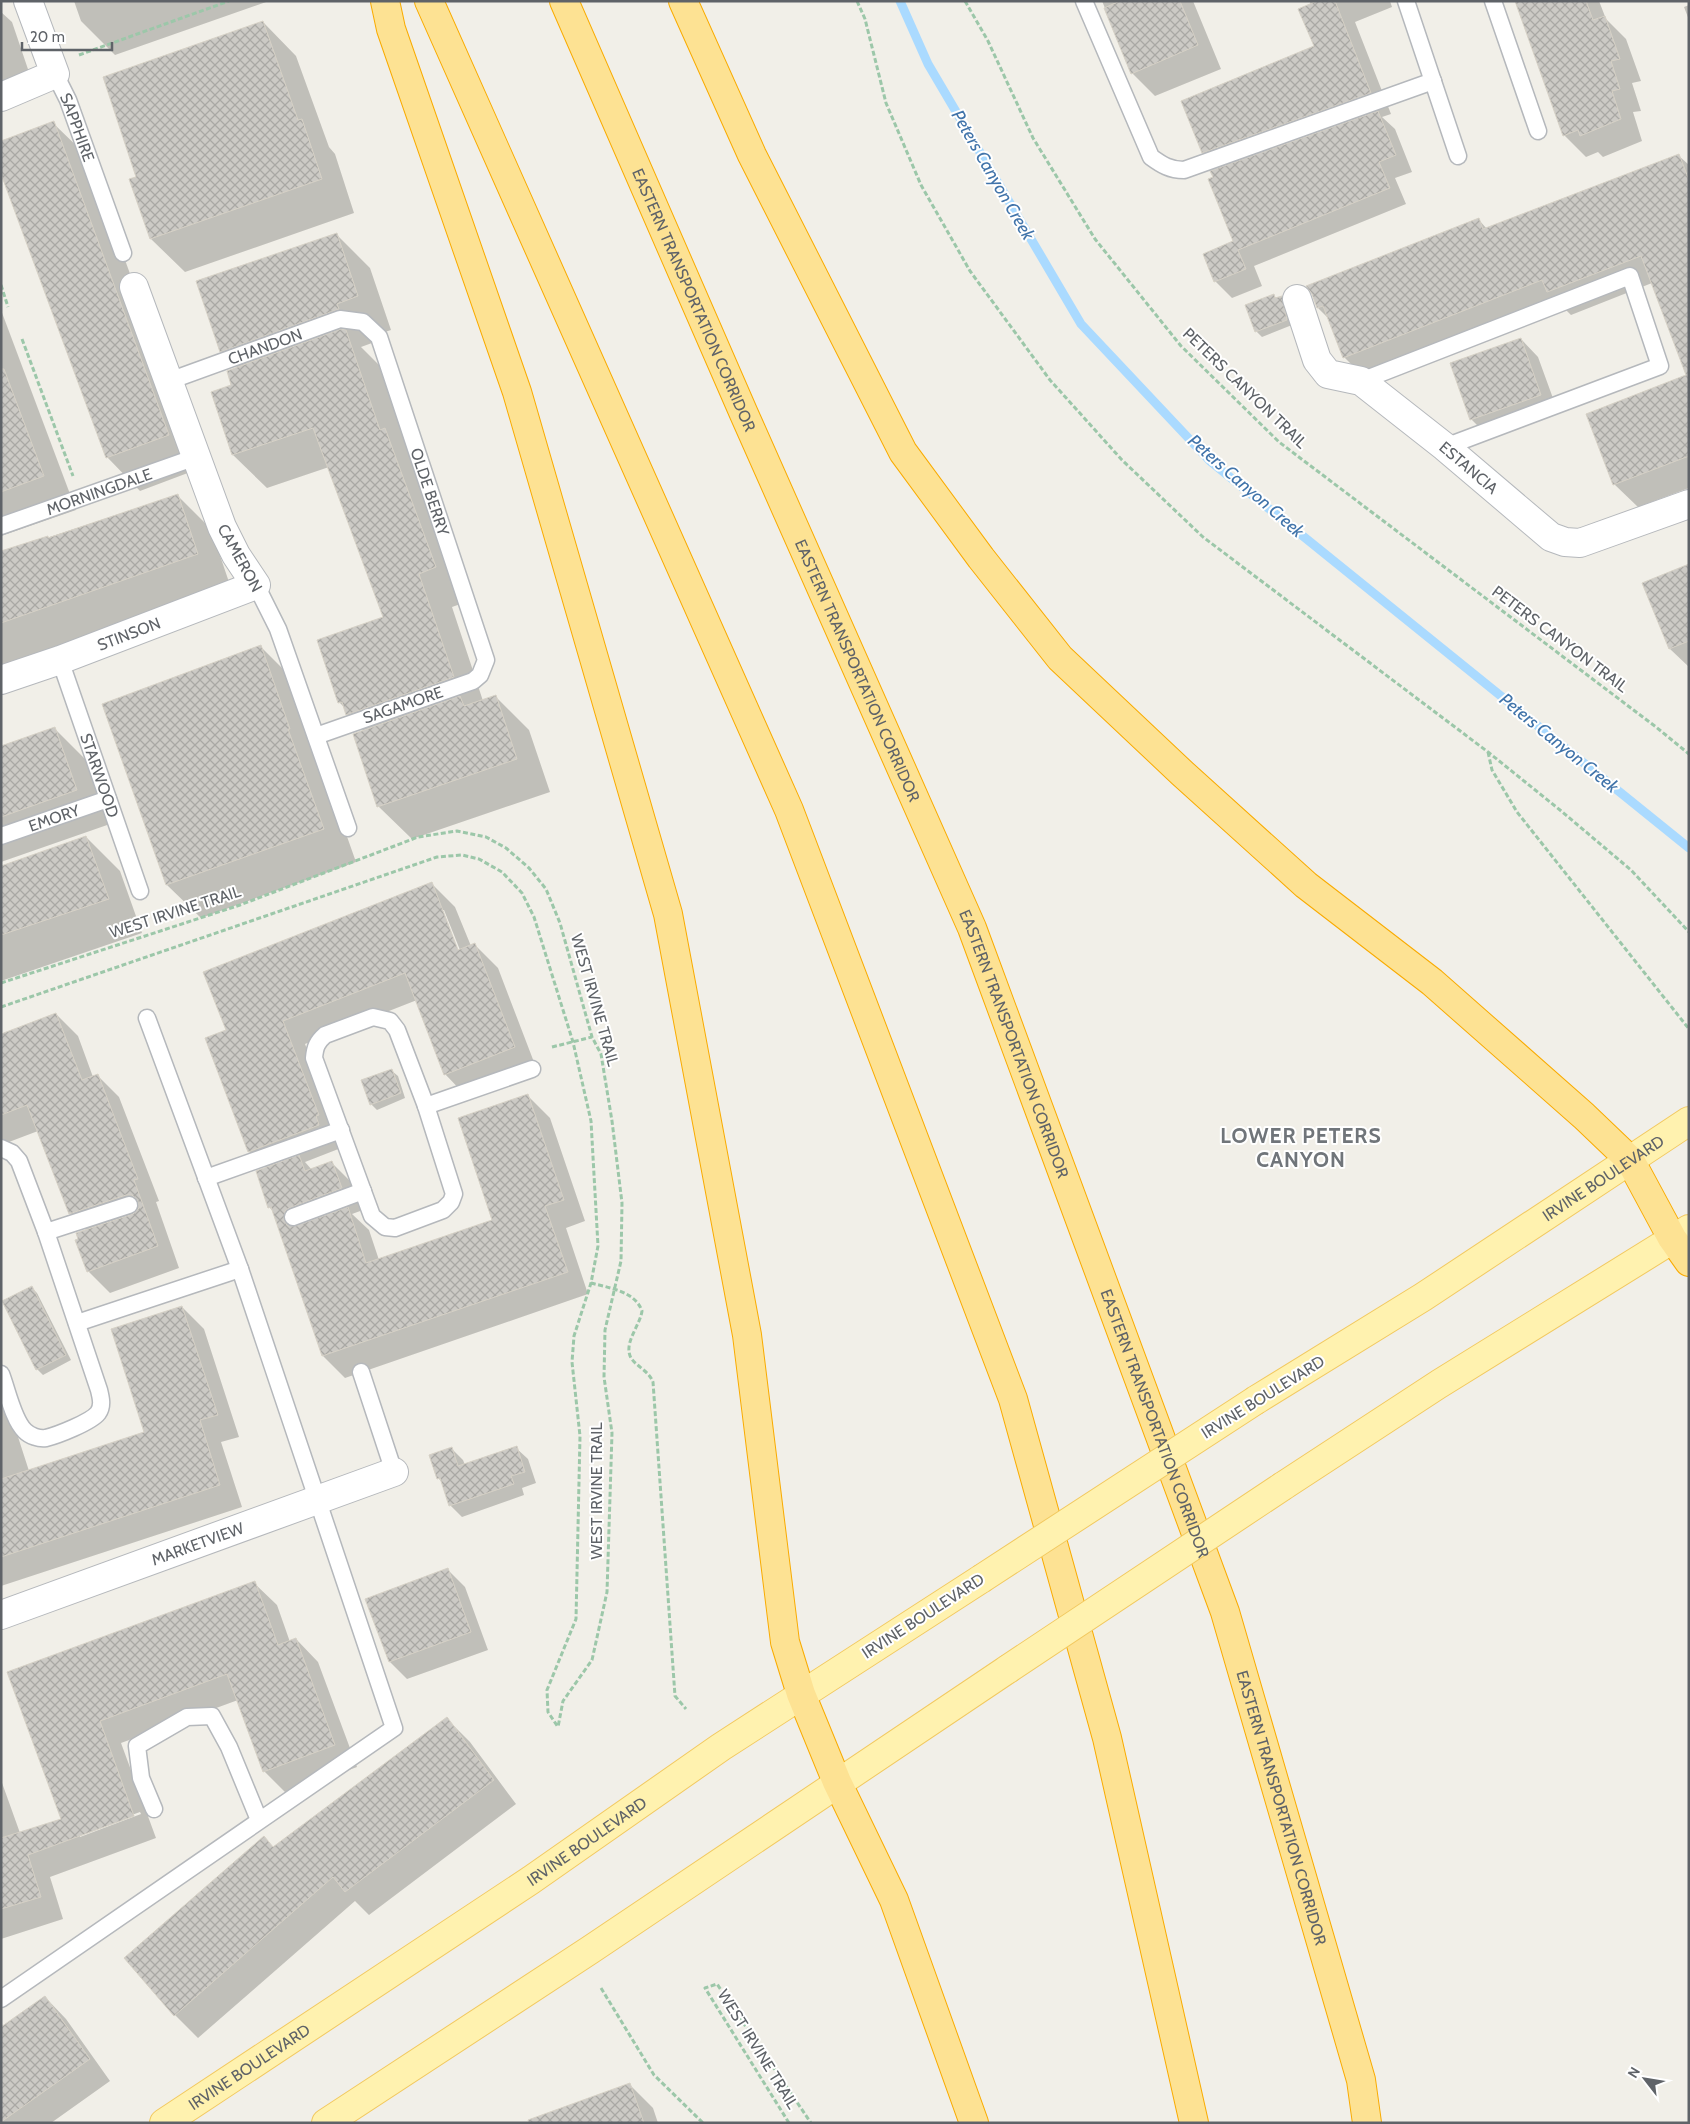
<svg xmlns="http://www.w3.org/2000/svg" width="1690" height="2124" font-family="Cabin,sans-serif">
	<defs>
		<pattern id="building-cross-hatch" width="8" height="8" patternUnits="userSpaceOnUse" patternTransform="scale(1.25)"><rect width="8" height="8" fill="#cccac5"/><path d="M0 0l8 8M0 8l8-8" fill="none" stroke="#a9a8a4"/></pattern>
	</defs>
	<rect width="100%" height="100%" fill="#f1efe8"/>
	<path fill="#0003" fill-rule="evenodd" d="M74,1H269L115,55L81,21Z
		M1102,1H1193L1221,69L1155,96L1132,73Z
		M1310,1H1390L1392,7L1355,22L1391,114L1382,117L1395,129L1412,172L1395,178L1406,204L1254,266L1262,286L1232,298L1215,281L1234,242L1214,178L1220,169L1203,152L1315,46Z
		M1515,1H1599L1606,19L1626,39L1641,81L1632,83L1641,111L1633,112L1642,141L1603,157L1598,152L1586,157L1564,135Z
		M1689,5V20L1684,7Z
		M1,12L12,22L32,81L1,91Z
		M263,22L296,56L329,147L335,154L354,213L185,272L151,239L131,180L138,178Z
		M53,123L87,156L201,468L140,491L107,457Z
		M1678,155L1689,165V488L1638,507L1614,484L1687,376L1652,283L1571,315L1561,305L1367,380L1344,357L1330,320L1318,308L1313,293L1479,220L1487,229Z
		M336,234L370,268L391,330L370,337L372,343L361,347L379,365L410,455L469,601L452,607L483,701L496,697L529,730L550,792L412,839L378,806L364,731L347,714L345,708L339,702L384,618L329,467L267,488L233,455L212,393L233,386L238,368L221,351Z
		M1273,295L1277,299L1281,297L1287,303L1292,325L1262,337L1256,331L1247,305Z
		M1,310L76,510L1,536Z
		M1521,339L1538,357L1558,412L1488,436L1471,419Z
		M177,495L211,529L231,588L1,666V553Z
		M1689,565V667L1670,649L1644,583Z
		M260,646L294,680L321,763L356,862L201,918L167,885L104,705Z
		M55,729L88,762L110,824L1,862V747Z
		M86,837L120,871L142,933L1,981V867Z
		M432,884L455,907L471,946L475,945L498,968L537,1070L468,1098L445,1074L417,1000L305,1044L342,1138L341,1148L305,1162L312,1170L332,1163L353,1184L363,1210L352,1214L369,1230L379,1260L494,1221L528,1096L550,1118L585,1221L566,1228L588,1294L345,1378L323,1356L275,1213L269,1207L266,1168L249,1152L206,1039L227,1031ZM442,910H444L462,955L460,956Z
		M56,1014L78,1036L93,1077L97,1075L119,1097L159,1201L156,1202L179,1268L110,1293L88,1271L87,1231L70,1213L38,1131L1,1145V1035Z
		M392,1071L398,1076L405,1098L377,1110L371,1104Z
		M32,1288L37,1293L71,1360L43,1375L37,1369Z
		M182,1307L204,1329L239,1437L221,1442L242,1507L1,1586V1384L29,1471L146,1433Z
		M516,1448L528,1459L536,1483L522,1488L524,1495L462,1517L450,1505L443,1483L438,1478L452,1449L463,1460L465,1465Z
		M448,1570L465,1587L488,1650L407,1679L390,1662L367,1599Z
		M254,1583L277,1605L290,1642L296,1639L318,1662L357,1767L286,1793L264,1771L238,1700L121,1743L156,1838L50,1877L63,1919L1,1939V1780L20,1833L62,1820L9,1673ZM140,1812L141,1814L80,1837V1834Z
		M447,1719L470,1742L516,1804L369,1915L355,1901L198,2038L175,2015L126,1958Z
		M45,1997L66,2019L110,2081L51,2123H1V2028Z
		M629,2084L653,2108L658,2123H530Z"/>
	<g fill="none" stroke-linecap="round" stroke-linejoin="round">
		<path stroke="#aadaff" stroke-width="9" d="M900,1L928,64L1081,324L1210,461L1689,848"/>
	</g>
	<path fill="url(#building-cross-hatch)" stroke="#d6d1c6" d="M1120,1H1180L1198,45L1131,74L1104,8Z
		M1317,1H1335L1371,93L1202,153L1181,101L1314,46L1298,9Z
		M1515,1H1586L1593,20L1605,16L1620,59L1611,61L1620,89L1612,91L1621,119L1580,136L1578,130L1563,136Z
		M263,21L298,120L302,119L322,179L150,239L129,179L136,177L103,77Z
		M1378,111L1396,155L1379,162L1390,188L1238,250L1246,269L1214,282L1203,254L1233,241L1208,179L1213,177L1210,171Z
		M54,121L169,435L106,458L1,174V141Z
		M1679,154L1689,180V456L1613,485L1586,414L1686,375L1641,256L1547,292L1542,280L1343,358L1323,306L1317,308L1312,294L1306,286L1479,218L1483,229Z
		M337,233L358,296L337,304L339,309L220,352L196,281Z
		M1274,294L1275,298L1282,296L1287,320L1255,332L1245,305Z
		M341,329L346,330L380,430L385,428L436,567L419,574L454,677L346,715L342,702L338,703L317,640L383,617L313,428L232,455L211,392L231,385L227,371Z
		M1521,338L1541,395L1470,420L1450,363Z
		M1,369H4L44,476L1,492Z
		M178,494L198,554L1,623V551L48,536V538Z
		M1689,564V641L1669,649L1642,583Z
		M261,645L290,729H288L324,829L166,885L102,704Z
		M496,695L517,759L377,807L353,734L460,696L464,706Z
		M55,727L77,790L1,817V746Z
		M86,836L109,899L1,935V866Z
		M432,882L458,950L475,943L515,1047L444,1075L405,973L283,1021L319,1115L316,1116L319,1125L248,1152L205,1038L226,1030L203,972Z
		M56,1013L82,1080L98,1074L138,1179L134,1180L158,1246L87,1272L75,1240L78,1239L76,1233L133,1214L139,1208L138,1201L132,1195H126L69,1214L27,1105L1,1115V1034Z
		M392,1069L401,1093L370,1105L361,1080Z
		M528,1094L564,1200L545,1206L568,1272L322,1356L271,1207L268,1208L256,1171L299,1155L305,1171L332,1161L342,1188L289,1208L285,1211L284,1220L287,1225L296,1226L348,1207L366,1263L492,1220L458,1118Z
		M32,1286L66,1355L36,1370L2,1301Z
		M182,1306L218,1415L200,1420L220,1485L1,1557V1479L144,1432L111,1329Z
		M517,1446L525,1472L511,1476L514,1484L449,1506L440,1478L437,1479L429,1455L452,1447L458,1466Z
		M448,1568L471,1632L389,1662L365,1599Z
		M255,1581L278,1645L296,1638L335,1745L263,1772L227,1674L100,1721L134,1816L28,1855L41,1897L1,1909V1838L61,1819L7,1672Z
		M447,1717L494,1780L345,1892L333,1877L174,2016L124,1958L264,1836L273,1847Z
		M45,1996L90,2059L1,2122V2027Z
		M630,2083L644,2123H529L528,2120Z"/>
	<g fill="none" stroke-linecap="round" stroke-linejoin="round">
		<g stroke="#b5b8bc" stroke-width="19">
			<g id="lane">
				<path d="M1084,1L1151,157C1162,165 1170,170 1184,170L1433,81"/>
				<path d="M1406,1L1458,156"/>
				<path d="M1493,1L1538,131"/>
				<path id="s1" d="M55,74L68,100L123,253"/>
				<path id="s2" d="M169,381L340,319L363,322L379,337L486,660L480,675L473,681L316,736"/>
				<path d="M1361,381L1630,276L1660,366L1445,447"/>
				<path id="s3" d="M1,526L196,457"/>
				<path d="M256,585L278,629L348,828"/>
				<path id="s4" d="M60,660L140,891"/>
				<path id="s5" d="M1,836L108,799"/>
				<path d="M373,1017L390,1021L397,1030L426,1106L454,1194L451,1202L443,1210L395,1228L385,1227L372,1216L314,1058C315,1047 317,1042 325,1035Z"/>
				<path d="M426,1106L532,1069"/>
				<path d="M1,1148L12,1153L19,1161L46,1232L99,1390C101,1398 103,1406 98,1413C91,1422 58,1435 46,1438C39,1439 30,1436 25,1431C13,1420 7,1389 1,1374"/>
				<path d="M206,1178L341,1130"/>
				<path d="M293,1217L363,1191"/>
				<path d="M46,1232L129,1205"/>
				<path d="M77,1323L240,1269"/>
				<path d="M361,1372L394,1472"/>
				<path d="M154,1809L141,1778L137,1746L187,1717L212,1716L229,1747L259,1820"/>
				<path d="M1,1999L394,1728L240,1269L147,1018"/>
			</g>
		</g>
		<g stroke="#b5b8bc" stroke-width="30">
			<g id="street">
				<path d="M1,97L55,74L28,1"/>
				<path id="s6" d="M1297,299L1317,360L1328,374L1361,381L1445,447L1551,537L1565,542L1580,543L1689,504"/>
				<path id="s7" d="M1,680L60,660L256,585L236,555L222,527L134,287"/>
				<path id="s8" d="M1,1615L394,1472"/>
			</g>
		</g>
		<g stroke="#f2c960" stroke-width="30">
			<g id="primary">
				<path id="s9" d="M1256,1400L1423,1297L1689,1121"/>
				<path d="M1283,1486L1439,1384L1689,1229"/>
				<path id="s10" d="M164,2123L531,1880L721,1747L981,1579"/>
				<path d="M326,2123L590,1950L1008,1669"/>
			</g>
		</g>
		<g stroke="#f9ab00" stroke-width="30">
			<g id="highway">
				<path d="M385,1L391,29L517,392L668,914L747,1335L785,1642L801,1694L837,1782L894,1900L974,2123"/>
				<path d="M429,1L789,810L1013,1399L1107,1738L1194,2123"/>
				<path id="s11" d="M564,1L744,414L972,928L1225,1612L1361,2080L1367,2123"/>
				<path d="M683,1L752,155L903,452L981,558L1060,658L1182,773L1306,885L1432,982L1584,1116L1630,1160L1672,1238L1689,1262"/>
			</g>
		</g>
		<path stroke="#9cc7a9" stroke-width="3" stroke-dasharray="5 2.5" stroke-linecap="butt" d="M857,1L865,19L886,103L921,185L970,271L1050,380L1122,460L1203,537L1488,752L1560,810L1631,870L1689,932
			M965,1L988,41L1033,138L1095,239L1181,346L1279,442L1656,727L1689,754
			M79,55L229,1
			M1,285L8,307
			M22,339L73,476
			M1488,752L1492,770L1517,812L1689,1029
			M1,983L240,905L418,837L457,831L486,837L506,848L529,868L546,889L560,923L592,1037L601,1054L612,1121L622,1203L621,1261L605,1330L604,1377L612,1433L607,1592L592,1660L563,1701L558,1727
			M1,1007L437,857L462,855L479,859L502,872L522,893L534,917L573,1042L591,1121L598,1246L591,1283L574,1336L572,1362L580,1436L576,1619L547,1690L548,1712L558,1727
			M552,1047L592,1037
			M591,1283C609,1288 635,1291 642,1311C640,1326 623,1343 631,1358C637,1367 649,1371 653,1382L675,1696L686,1709
			M601,1988L654,2075L703,2123
			M789,2123L705,1988L717,1984L811,2123"/>
		<use href="#lane" stroke="#fff" stroke-width="16"/>
		<use href="#street" stroke="#fff" stroke-width="28"/>
		<use href="#primary" stroke="#fff2af" stroke-width="28"/>
		<use href="#highway" stroke="#fde293" stroke-width="28"/>
		<g stroke="#f2c960" stroke-width="30" stroke-linecap="butt">
			<path id="primary-bridge" d="M981,1579L1256,1400
				M1008,1669L1283,1486"/>
		</g>
		<use href="#primary-bridge" stroke="#fff2af" stroke-width="28"/>
	</g>
	<g text-anchor="middle" dominant-baseline="central" stroke-width="4" stroke-linejoin="round" paint-order="stroke">
		<g font-size="16" fill="#5f6368" stroke="#fff">
			<text stroke="none"><textPath href="#s1" startOffset="58">SAPPHIRE</textPath></text>
			<text stroke="none"><textPath href="#s11" startOffset="326">EASTERN TRANSPORTATION CORRIDOR</textPath></text>
			<text stroke="none"><textPath href="#s2" startOffset="102">CHANDON</textPath></text>
			<text transform="translate(1245 388) rotate(44)">PETERS CANYON TRAIL</text>
			<text stroke="none"><textPath href="#s6" startOffset="254">ESTANCIA</textPath></text>
			<text stroke="none"><textPath href="#s3" startOffset="104">MORNINGDALE</textPath></text>
			<text stroke="none"><textPath href="#s2" startOffset="390">OLDE BERRY</textPath></text>
			<text transform="translate(240 558) rotate(61)">CAMERON</text>
			<text stroke="none"><textPath href="#s7" startOffset="136">STINSON</textPath></text>
			<text transform="translate(1560 639) rotate(37)">PETERS CANYON TRAIL</text>
			<text stroke="none"><textPath href="#s11" startOffset="731">EASTERN TRANSPORTATION CORRIDOR</textPath></text>
			<text transform="translate(403 705) rotate(-19)">SAGAMORE</text>
			<text stroke="none"><textPath href="#s4" startOffset="122">STARWOOD</textPath></text>
			<text stroke="none"><textPath href="#s5" startOffset="56">EMORY</textPath></text>
			<text transform="translate(175 912) rotate(-18)">WEST IRVINE TRAIL</text>
			<text transform="translate(595 1000) rotate(74)">WEST IRVINE TRAIL</text>
			<text stroke="none"><textPath href="#s11" startOffset="1136">EASTERN TRANSPORTATION CORRIDOR</textPath></text>
			<text stroke="none"><textPath href="#s9" startOffset="412">IRVINE BOULEVARD</textPath></text>
			<text transform="translate(1263 1397) rotate(-32)">IRVINE BOULEVARD</text>
			<text stroke="none"><textPath href="#s11" startOffset="1541">EASTERN TRANSPORTATION CORRIDOR</textPath></text>
			<text transform="translate(596 1491) rotate(-90)">WEST IRVINE TRAIL</text>
			<text stroke="none"><textPath href="#s8" startOffset="209">MARKETVIEW</textPath></text>
			<text transform="translate(923 1616) rotate(-33)">IRVINE BOULEVARD</text>
			<text stroke="none"><textPath href="#s11" startOffset="1946">EASTERN TRANSPORTATION CORRIDOR</textPath></text>
			<text stroke="none"><textPath href="#s10" startOffset="508">IRVINE BOULEVARD</textPath></text>
			<text transform="translate(758 2049) rotate(58)">WEST IRVINE TRAIL</text>
			<text stroke="none"><textPath href="#s10" startOffset="102">IRVINE BOULEVARD</textPath></text>
		</g>
		<g font-size="18" font-style="italic" fill="#4174aa" stroke="#fff">
			<text transform="translate(993 175) rotate(60)">Peters Canyon Creek</text>
			<text transform="translate(1246 486) rotate(41)">Peters Canyon Creek</text>
			<text transform="translate(1559 743) rotate(39)">Peters Canyon Creek</text>
		</g>
		<g font-size="21" font-weight="bold" letter-spacing="1" fill="#70757a" stroke="#fff">
			<text x="1301" y="1135">LOWER PETERS<tspan x="1301" dy="24">CANYON</tspan></text>
		</g>
	</g>
	<rect width="1690" height="2124" fill="none" stroke="#5f6368" stroke-width="5"/>
	<g transform="translate(1645 2079) rotate(301)" stroke="#ffffff" stroke-width="4" paint-order="stroke">
	<path d="M0-4L9 19L0 12L-9 19Z" fill="#5f6368"/>
	<text y="-8" font-size="14" font-weight="bold" text-anchor="middle" fill="#5f6368">N</text>
	</g>
	<path d="M22 42v8h90v-8" fill="none" stroke="#5f6368" stroke-width="2.5"/>
	<text x="30" y="42" font-size="15" fill="#5f6368" stroke="#ffffff" stroke-width="4" paint-order="stroke">20 m</text>
</svg>
